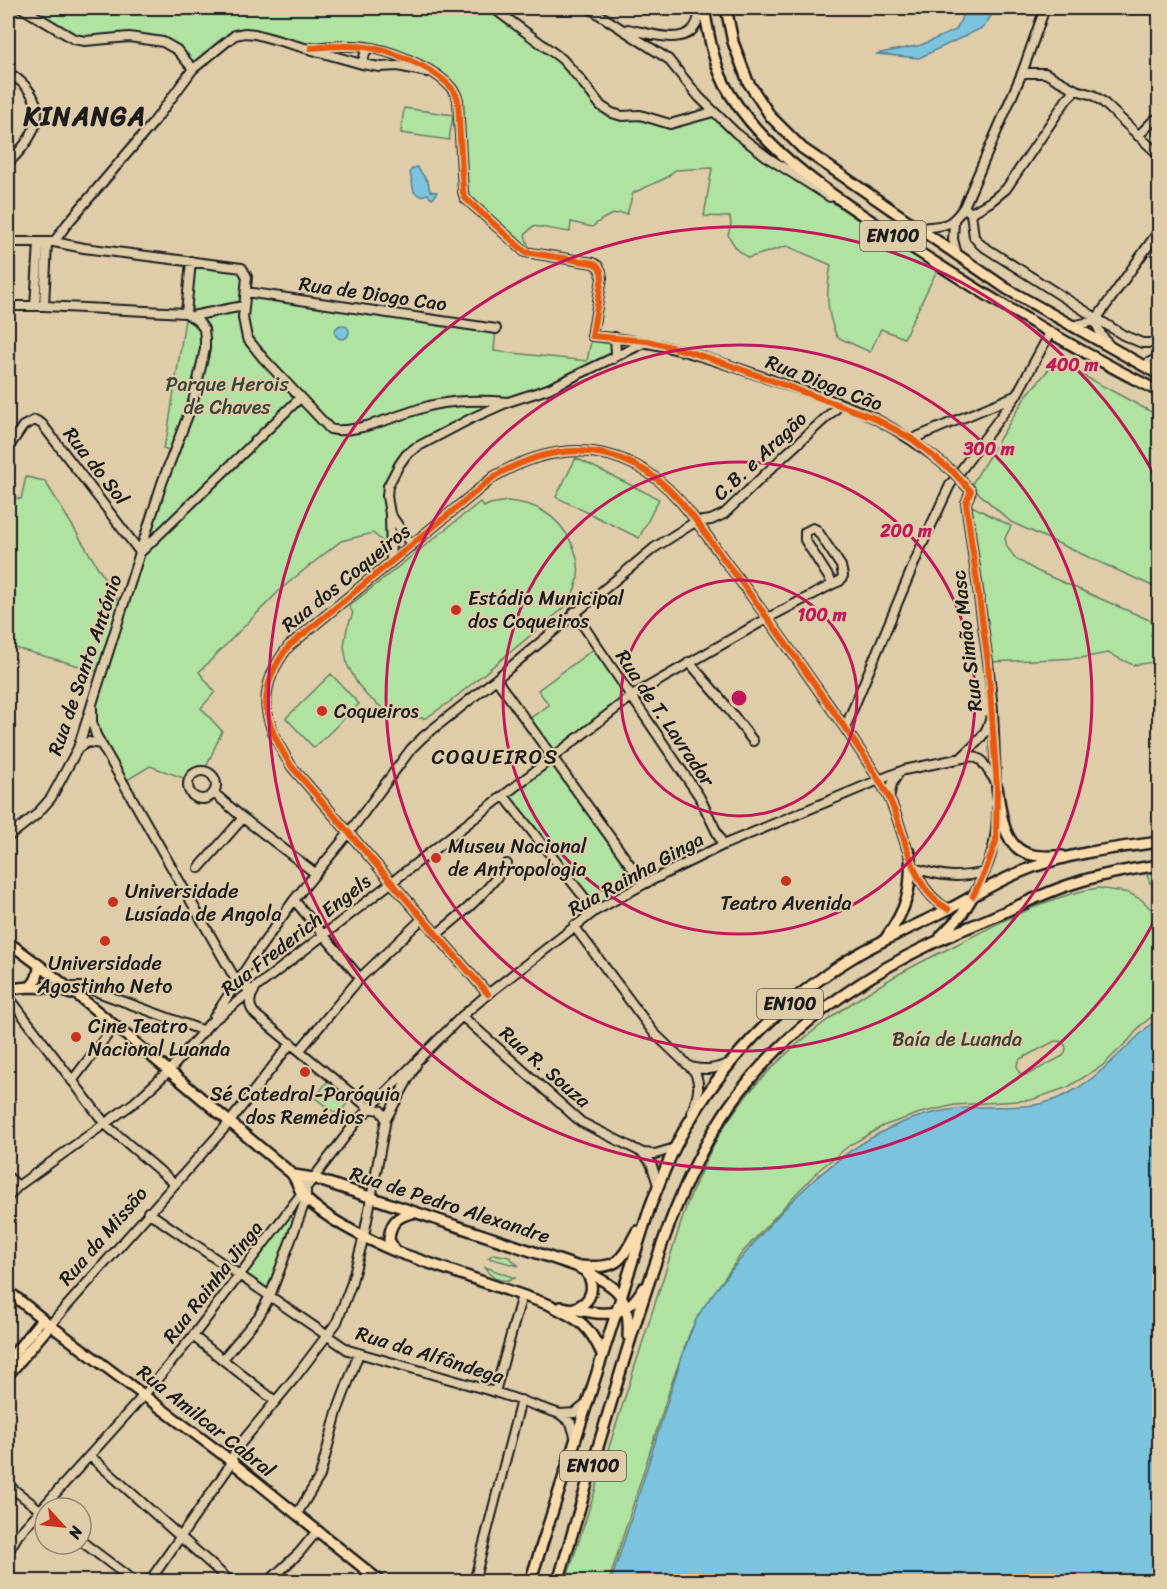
<svg xmlns="http://www.w3.org/2000/svg" width="1167" height="1589" font-family="Sriracha,sans-serif">
	<rect width="100%" height="100%" fill="#dfcdaa"/>
	<filter id="ink" filterUnits="userSpaceOnUse"><feTurbulence type="fractalNoise" baseFrequency=".0167" numOctaves="2"/><feDisplacementMap in="SourceGraphic" scale="12" xChannelSelector="R" yChannelSelector="G"/><feConvolveMatrix kernelMatrix="1 2 1 2 8 2 1 2 1" color-interpolation-filters="sRGB"/></filter>
	<g filter="url(#ink)">
		<path fill="#b0e2a2" stroke="#667f5f" stroke-width="1.5" fill-rule="evenodd" d="M22,8H496L562,59L606,110L640,115L663,124L713,112L736,133L939,266L904,338L881,329L870,352L837,337C826,313 826,291 831,265L787,246L748,258L736,248L728,235L731,224L730,217L704,216L712,168L675,170L666,178L633,193L627,214C613,211 603,218 592,227L571,222L570,232L533,226L525,235L531,254L465,198L458,100L432,72L372,48H311L245,33L193,69L163,42L129,37L85,41Z
			M404,108L453,115L449,140L401,133Z
			M191,261L242,268L246,292L496,329L494,351L587,361L591,341L612,344L613,359L508,402L406,455L387,496L391,549L373,533L341,541L304,570L281,589L199,672L215,692L201,708L222,731L204,772L196,773L189,780L150,766L124,782L101,744L92,714L101,672L8,646V497L21,499L26,477L45,481L122,607L174,452L163,448L167,436L186,313Z
			M1056,361L1159,416V589L1011,522L974,489L973,482L1026,396Z
			M576,458L659,499L639,538L556,497Z
			M507,501C520,502 531,504 543,511C567,525 585,559 576,586C574,593 569,600 565,607L451,701L426,718H417L405,717L384,709L367,696L357,683L347,664L344,646L347,628L353,613L349,606L480,502L484,507L490,504Z
			M966,503L1011,526L1005,538L1007,547L1016,559L1037,571L1156,623L1151,635L1159,638V670L1154,669V662L1133,665L1108,653L1081,658L988,662Z
			M598,646L632,696L554,757L644,884L595,911L504,796L553,757L526,721L549,705L538,690Z
			M331,674L359,704L314,748L286,718Z
			M1159,870V885L1150,883L1147,875Z
			M1099,888L1129,893L1142,900L1159,917V1011L1140,1026L1129,1040L1102,1066L1068,1087L1031,1100L955,1105L920,1113L883,1126L850,1145L820,1169L793,1197L742,1253L698,1316L690,1332L671,1385L609,1581H566L687,1204C700,1173 712,1143 732,1115C771,1060 829,1015 887,981C910,967 935,955 960,943C1000,922 1054,894 1099,888ZM1055,1041C1065,1040 1069,1048 1063,1056L1027,1075L1019,1073L1017,1065L1020,1059Z
			M332,1075L355,1093L338,1115L315,1098Z
			M301,1194L306,1199L270,1296L240,1276Z
			M494,1254L509,1257L519,1266L488,1258Z
			M485,1267L515,1278C503,1283 490,1279 485,1267Z"/>
		<path fill="#7cc4dd" stroke="#568190" stroke-width="1.5" d="M966,8H996L984,27L919,58L876,54L921,45L956,30Z
			M417,167L428,182L430,191L437,192L434,198H430L428,194L420,196L414,192L410,172L412,169Z
			M335 332a7 7 0 1 1 14 0a7 7 0 1 1-14 0Z
			M1159,1017V1581H611C628,1530 644,1478 660,1426C671,1391 681,1355 695,1322C703,1304 722,1283 734,1267C780,1210 832,1152 901,1123C926,1113 954,1108 981,1107C1001,1106 1020,1108 1040,1104C1090,1093 1122,1048 1159,1017Z"/>
		<g fill="none" stroke-linecap="round" stroke-linejoin="round">
			<g stroke="#1c1c1c" stroke-width="12">
				<path id="minor" d="M22,8L74,39L85,41L129,37L163,42L177,50L193,69
					M493,8L562,59L580,79L601,106L612,113L622,116L640,115L670,124L713,112
					M589,8L668,59L699,97L736,133L770,159L830,197
					M628,29C656,35 698,51 700,8
					M311,48C330,46 352,44 372,48C397,53 451,74 458,100L463,192L465,198L525,252L593,263L598,266L601,271L602,278L592,336C658,340 710,358 772,380C806,393 842,401 874,418C903,433 928,451 953,472
					M362,64L367,47
					M8,72C52,100 41,132 8,163
					M1022,73H1045L1076,90L1093,95L1103,102L1160,156
					M1138,136L1154,120L1160,118
					M964,207L971,213L974,237L981,245L1123,335L1142,343H1160
					M971,213L990,202L1006,189L1067,99L1076,90
					M954,222L953,239L957,255
					M919,228C944,225 949,229 964,207L1022,73L1045,8
					M8,242H54L84,248L242,268L247,277L243,318L247,338L263,358L330,429C353,436 407,411 433,405C457,400 483,400 508,402
					M54,242L67,224L153,123L193,69L235,35L245,33L255,34L362,64L380,67L398,66L427,72
					M246,292L496,329
					M8,306H44L186,313L199,322L204,329L205,339V349L193,402L162,483L78,748L51,798L36,815L8,837
					M35,306L39,243
					M44,306L47,243
					M186,313L191,261
					M192,316L243,306
					M1095,321L1101,334L1109,345
					M1071,326L1095,321L1160,229
					M613,359L616,354L615,337
					M1144,365L1160,357
					M912,439L1015,396
					M8,448L23,426L35,420L42,424L140,552
					M971,491L966,503L988,662L993,710L996,781
					M391,515L412,546
					M813,528L817,530L841,566L843,576L840,581L833,584L805,540V532Z
					M142,551L301,397
					M391,562L390,514L387,496L388,486L399,465L406,455L415,448L472,418L508,402L548,389L646,342
					M574,612L699,796L723,845
					M689,662L720,698L753,741
					M496,679L644,884
					M92,708V722L96,735L237,982L249,989H254
					M845,728L921,547L950,485L1016,396L1050,333
					M78,748L88,742L101,744
					M962,757C973,746 986,736 990,720
					M188 785a14 14 0 1 1 28 0a14 14 0 1 1-28 0Z
					M214,793L243,818L315,873
					M504,796L595,911
					M889,798L892,784L898,774
					M199,868L243,818
					M914,868C941,876 957,879 985,872
					M973,896C990,863 997,846 997,808
					M294,900L360,978
					M574,926L654,1033L694,1071C702,1085 697,1098 692,1112
					M437,934C465,912 486,893 507,864
					M68,987H84L204,1031
					M254,991C248,1000 249,1008 256,1015L369,1108L380,1110L386,1119
					M488,994L292,767C263,723 254,690 289,646L495,476C540,450 589,441 637,466C676,486 702,530 728,565C762,609 794,655 826,701C847,731 868,760 886,792C907,829 907,887 948,909
					M8,996L106,1125L174,1183
					M462,1016L581,1122L643,1153L651,1163L658,1185
					M214,1017L257,952L294,900L348,834L411,749L423,737L496,679L654,548L695,522L711,520L724,514L784,456L841,404
					M300,1050L360,978L423,918
					M691,1067C706,1071 716,1069 730,1063
					M72,1081L115,1025
					M643,1153L655,1154L675,1148
					M8,1177L18,1186
					M8,1197L18,1186L135,1102L170,1070L210,1023L632,696L768,618L833,584
					M148,1212L348,1350L495,1392L560,1414L575,1413L585,1405
					M50,1325L229,1123L291,1043
					M193,1336L275,1401
					M223,1359L259,1316L270,1296L306,1199V1187L294,1176
					M495,1392L522,1295
					M561,1415L571,1423L575,1436
					M90,1456L231,1582
					M8,1485L45,1514
					M297,1514L320,1476L337,1412L359,1353
					M81,1541L135,1582
					M8,1552L18,1535L144,1395L193,1336L357,1121L462,1016L488,994L595,911L644,884L723,845L879,780L904,770L972,756L981,760L996,782
					M149,1582L227,1470L237,1448L297,1375L337,1322L351,1285L364,1236L386,1119L416,1065
					M268,1582L299,1553L317,1531
					M474,1582L521,1400"/>
			</g>
			<g stroke="#1c1c1c" stroke-width="14">
				<path id="major" d="M704,8C709,37 714,68 730,94C768,156 845,204 905,243C987,297 1072,348 1160,392
					M726,8L733,42L748,82L771,117L802,148L1007,289L1160,375
					M997,787C1001,811 1002,850 1033,855C1042,857 1053,856 1062,856
					M941,936L962,914L973,896
					M886,938C907,908 912,890 910,853
					M8,942L39,965C39,974 37,981 30,987L8,989
					M39,965C125,1031 206,1104 290,1172C298,1179 298,1192 306,1199C331,1222 366,1239 397,1252L550,1305C579,1320 588,1323 602,1354
					M30,987L55,988L71,994
					M294,1175L313,1178L576,1266C612,1286 631,1289 628,1336
					M395,1250L389,1240C390,1224 396,1216 412,1213
					M580,1266C618,1269 620,1263 637,1231
					M8,1291L50,1325L222,1454L381,1582
					M561,1307C596,1312 623,1325 643,1288
					M574,1308C592,1303 596,1286 586,1272
					M8,1361L42,1319
					M8,1375L50,1325
					M530,1582L650,1207C662,1176 674,1145 692,1117C732,1051 793,992 860,953C889,937 919,924 949,909C972,897 994,883 1018,873C1062,854 1112,848 1160,842
					M558,1582C583,1497 608,1412 634,1328C659,1251 683,1173 730,1105C793,1017 887,959 986,920C1015,908 1045,892 1075,883C1102,874 1132,869 1160,865"/>
			</g>
			<use href="#minor" stroke="#dfcdaa" stroke-width="8"/>
			<use href="#major" stroke="#fcdcac" stroke-width="9"/>
			<g stroke="#1c1c1c" stroke-width="12" stroke-linecap="butt">
				<path id="minor-bridge" d="M953,472L971,491"/>
			</g>
			<use href="#minor-bridge" stroke="#dfcdaa" stroke-width="8"/>
			<g stroke="#dfcdaa" stroke-width="10">
				<path id="cycleway" d="M311,48C330,46 352,44 372,48C397,53 451,74 458,100L463,192L465,198L525,252L593,263L598,266L601,271L602,278L592,336L647,341L683,350L718,361L872,417L912,439L953,472L971,491L966,503L988,662L997,787L996,841L985,872L973,896
					M488,994L292,767C263,723 254,690 289,646L495,476C540,450 589,441 637,466C676,486 702,530 728,565C762,609 794,655 826,701C847,731 868,760 886,792C907,829 907,887 948,909"/>
			</g>
			<use href="#cycleway" stroke="#e8590c" stroke-width="6"/>
		</g>
	</g>
	<g fill="none" stroke="#c2185b" stroke-width="3">
		<circle cx="739" cy="698" r="118"/>
		<circle cx="739" cy="698" r="236"/>
		<circle cx="739" cy="698" r="353"/>
		<path d="M1159 912A471 471 0 1 1 1159 484"/>
	</g>
	<g fill="#c8321e" stroke="#dfcdaa" stroke-width="2">
		<circle cx="456" cy="610" r="6"/>
		<circle cx="322" cy="711" r="6"/>
		<circle cx="436" cy="858" r="6"/>
		<circle cx="786" cy="881" r="6"/>
		<circle cx="113" cy="902" r="6"/>
		<circle cx="105" cy="941" r="6"/>
		<circle cx="76" cy="1037" r="6"/>
		<circle cx="305" cy="1072" r="6"/>
	</g>
	<g text-anchor="middle" dominant-baseline="central" stroke-width="4.5" stroke-linejoin="round" paint-order="stroke">
		<g fill="#dfcdaa" stroke="#565147" stroke-width="1.5">
			<rect x="860" y="221" width="66" height="30" rx="4.5"/>
			<rect x="757" y="989" width="66" height="30" rx="4.5"/>
			<rect x="560" y="1451" width="66" height="30" rx="4.5"/>
		</g>
		<g font-size="18" font-weight="bold" fill="#1c1c1c">
			<text x="893" y="236">EN100</text>
			<text x="790" y="1004">EN100</text>
			<text x="593" y="1466">EN100</text>
		</g>
		<g font-size="20" fill="#1c1c1c" stroke="#dfcdaa">
			<text transform="translate(373 294) rotate(8)">Rua de Diogo Cao</text>
			<text transform="translate(824 383) rotate(21)">Rua Diogo Cão</text>
			<text transform="translate(760 456) rotate(-43)">C.B. e Aragão</text>
			<text transform="translate(96 466) rotate(52)">Rua do Sol</text>
			<text transform="translate(346 578) rotate(-39)">Rua dos Coqueiros</text>
			<text transform="translate(967 641) rotate(-97)">Rua Simão Masc</text>
			<text transform="translate(85 665) rotate(-71)">Rua de Santo António</text>
			<text transform="translate(665 718) rotate(56)">Rua de T. Lavrador</text>
			<text transform="translate(636 874) rotate(-29)">Rua Rainha Ginga</text>
			<text transform="translate(296 935) rotate(-38)">Rua Frederich Engels</text>
			<text transform="translate(545 1067) rotate(41)">Rua R. Souza</text>
			<text transform="translate(450 1205) rotate(18)">Rua de Pedro Alexandre</text>
			<text transform="translate(103 1236) rotate(-49)">Rua da Missão</text>
			<text transform="translate(213 1282) rotate(-52)">Rua Rainha Jinga</text>
			<text transform="translate(430 1355) rotate(17)">Rua da Alfândega</text>
			<text transform="translate(206 1421) rotate(38)">Rua Amilcar Cabral</text>
		</g>
		<g font-size="20" fill="#3a4437" stroke="#dfcdaa">
			<text x="227" y="384">Parque Herois<tspan x="227" dy="23">de Chaves</tspan></text>
			<text x="957" y="1039">Baía de Luanda</text>
		</g>
		<g font-size="20" fill="#1c1c1c" stroke="#dfcdaa" text-anchor="start">
			<text x="468" y="598">Estádio Municipal<tspan x="468" dy="23">dos Coqueiros</tspan></text>
			<text x="334" y="711">Coqueiros</text>
			<text x="448" y="846">Museu Nacional<tspan x="448" dy="23">de Antropologia</tspan></text>
			<text x="125" y="891">Universidade<tspan x="125" dy="23">Lusíada de Angola</tspan></text>
			<text x="786" y="903" text-anchor="middle">Teatro Avenida</text>
			<text x="105" y="963" text-anchor="middle">Universidade<tspan x="105" dy="23">Agostinho Neto</tspan></text>
			<text x="88" y="1026">Cine Teatro<tspan x="88" dy="23">Nacional Luanda</tspan></text>
			<text x="305" y="1094" text-anchor="middle">Sé Catedral-Paróquia<tspan x="305" dy="23">dos Remédios</tspan></text>
		</g>
		<g font-size="21" letter-spacing="1.5" fill="#1c1c1c" stroke="#dfcdaa">
			<text x="495" y="757">COQUEIROS</text>
		</g>
		<g font-size="26" font-weight="bold" letter-spacing="1.5" fill="#1c1c1c" stroke="#dfcdaa">
			<text x="85" y="116">KINANGA</text>
		</g>
	</g>
	<circle cx="739" cy="698" r="9" fill="#c2185b" stroke="#dfcdaa" stroke-width="3"/>
	<g font-size="18" text-anchor="middle" font-weight="bold" fill="#c2185b" stroke="#dfcdaa" stroke-width="4.5" stroke-linejoin="round" paint-order="stroke">
		<text x="1072" y="371">400 m</text>
		<text x="989" y="455">300 m</text>
		<text x="906" y="537">200 m</text>
		<text x="822" y="621">100 m</text>
	</g>
	<rect width="1167" height="1589" fill="none" stroke="#dfcdaa" stroke-width="30"/>
	<rect x="15" y="15" width="1137" height="1559" fill="none" stroke="#1c1c1c" stroke-width="2" filter="url(#ink)"/>
	<g transform="translate(63 1526) rotate(117)"><circle r="28" fill="#dfcdaa" stroke="#918671" stroke-width="1.5"/>
	<path d="M0-4.5L10 22L0 15L-10 22Z" fill="#c8321e"/>
	<text y="-9" font-size="16" font-weight="bold" text-anchor="middle" fill="#1c1c1c">N</text>
	</g>
</svg>
